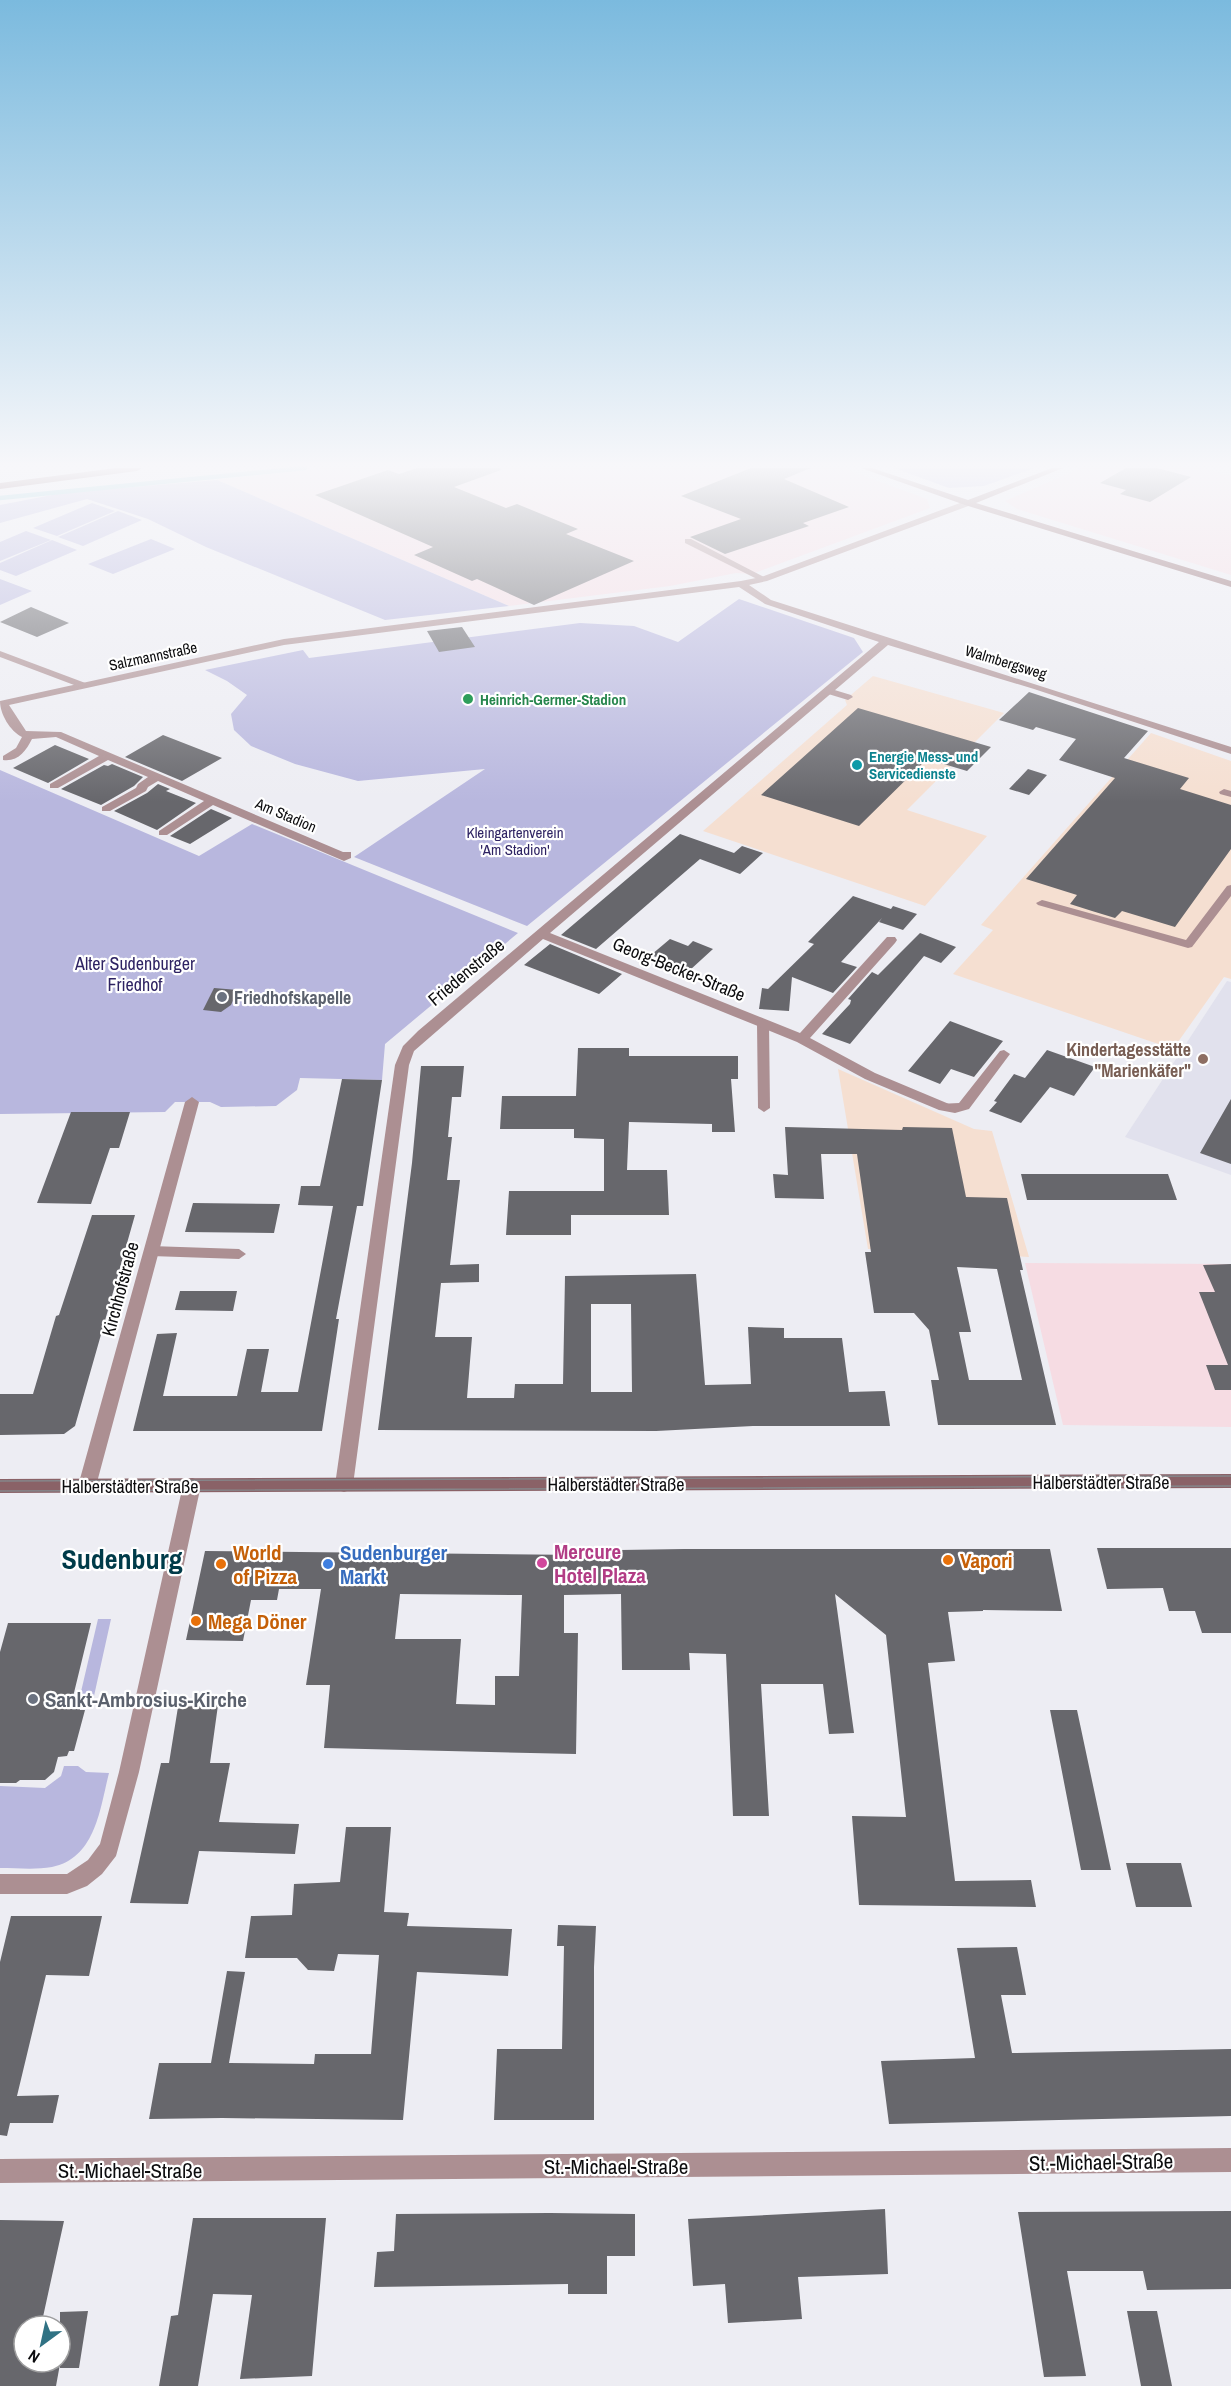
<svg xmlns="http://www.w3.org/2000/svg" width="1231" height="2386" font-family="'Archivo Narrow',sans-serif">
	<rect width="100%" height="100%" fill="#ededf3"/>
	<path fill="#f6dce3" d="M325,468H842L927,499L930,508L752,574L736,573L670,586L509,606L217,480Z
		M1081,468H1201L1231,476V575L1017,509L1005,501Z
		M1025,1263L1231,1264V1427L1063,1425Z"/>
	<path fill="#f5dfd1" d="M873,676L1004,713L907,810L987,836L925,906L703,831L847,705L845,700Z
		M1151,733L1231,761V979L1224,977L1173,1049L953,974L993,930L981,925Z
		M838,1069L974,1129L992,1131L1029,1257L868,1249Z"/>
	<path fill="#e1e1ed" d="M1227,981L1231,982V1175L1125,1137Z"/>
	<path fill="#b8b7de" d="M894,468H1034L984,486L949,488Z
		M217,480L509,606L385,620L206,547L148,519L87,499L0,523V505L62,493Z
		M92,503L115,511L57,536L33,528Z
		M118,511L142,520L83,546L58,537Z
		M26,531L51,540L0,561V542Z
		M151,539L175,549L113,574L88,564Z
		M52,540L77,550L16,576L0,570V563Z
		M0,579L32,591L0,605Z
		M739,599L854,638L863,652L527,926L354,857L485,769L358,781L295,764L251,746L234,730L231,714L247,695L227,681L205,670L303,650L309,658L580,623L634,626L678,642Z
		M0,770L199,856L252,824L518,933L385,1044L382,1080L300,1078L297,1090L276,1106L221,1107L210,1102H175L165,1112L0,1114Z
		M98,1619H111L94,1696H80Z
		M64,1766H78L86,1772L109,1773C100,1808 96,1858 52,1867C35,1870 17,1868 0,1868V1786L45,1788L61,1776Z"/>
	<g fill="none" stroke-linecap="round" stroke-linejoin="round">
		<path stroke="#77c4cf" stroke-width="4.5" d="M0,498L305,468"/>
	</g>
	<path fill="#67676c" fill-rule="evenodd" d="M417,468H500L501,470L454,487L506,508L517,504L578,529L566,534L634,561L534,605L477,579L472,581L414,555L433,547L315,495L388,470L399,474Z
		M751,468H811L784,479L849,507L803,523L809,526L725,554L690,537L741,519L681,496Z
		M1126,468H1157L1191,477L1150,502L1120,494L1126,490L1100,483Z
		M31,607L69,623L37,637L0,622Z
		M462,627L475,647L439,652L427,631Z
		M1029,692L1148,731L1124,758L1189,778L1180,789L1231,805V849L1175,927L1122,911L1115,918L1092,911L1070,904L1077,895L1026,879L1115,778L1059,760L1076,739L1036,727L1033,730L999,720Z
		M858,708L991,747L967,771L927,759L859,826L761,795Z
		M163,735L222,758L182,781L125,757Z
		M55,745L89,759L48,783L13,768Z
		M112,764L143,777L134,786L101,805L61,789L104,765L108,766Z
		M1028,769L1047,775L1029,795L1009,789Z
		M158,784L170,789L166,791L196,803L157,830L114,811L147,793Z
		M211,809L232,818L190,844L170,836Z
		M680,834L734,853L742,846L763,853L740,874L700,859L596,949L561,935Z
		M853,896L891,909L893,906L917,914L903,930L879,922L882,918L841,962L857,967L833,993L792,977L789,1011L759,1009L762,988L768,989L814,944L808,942Z
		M920,933L956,947L941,963L924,956L850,1044L822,1034L850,1004L851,1000L848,999L872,972L878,975Z
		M670,939L688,946L693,941L713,949L690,970L651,955Z
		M550,944L622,974L599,994L524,965Z
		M214,988L238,990L231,1005L221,1012L203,1010Z
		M950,1021L1003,1041L974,1077L951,1069L940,1084L908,1071Z
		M578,1048H629V1056H738V1079H731L735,1132H712V1124L629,1122L627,1170H667L669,1215H571V1235H506L509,1191H604V1139L574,1138V1129H500L502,1096H576Z
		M1047,1050L1095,1067L1074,1096L1050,1087L1021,1123L989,1111L997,1102L994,1101L1014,1074L1025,1078Z
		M421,1066H464L461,1097H452L448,1137H452L447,1180H460L450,1265L479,1264V1282L441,1283L435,1337H472L467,1398H514L515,1384H563L565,1276L696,1274L705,1385L751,1384L748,1327L784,1328V1338H842L849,1392L885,1391L890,1426H753L656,1431L378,1430L412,1163ZM591,1304H631L632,1392H591Z
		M342,1079L382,1080L363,1206H357L336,1319H339L322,1431H133L157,1334L177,1333L163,1396H237L247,1349H269L261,1392H298L333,1206L298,1205L301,1186H320Z
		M1231,1099V1164L1200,1153Z
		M71,1112H130L119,1148H110L91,1204L37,1203Z
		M785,1127L902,1130L903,1127L952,1128L966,1197L1007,1198L1023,1270H1020L1056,1425H938L931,1380H939L929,1330L914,1313H874L865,1252H871L857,1154H821L824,1199L775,1198L773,1174L788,1175ZM957,1267L997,1269L1022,1380H969L959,1332H971Z
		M1021,1174H1168L1177,1200H1027Z
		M193,1203L280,1204L274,1233L185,1232Z
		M92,1215H135L75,1426L64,1434L0,1435V1394H33L56,1316L59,1315Z
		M1231,1264V1390H1215L1206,1365H1228L1199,1292H1215L1203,1265Z
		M180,1291H237L233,1311L175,1310Z
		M1097,1548H1231V1633H1202L1195,1611H1169L1163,1588L1107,1589Z
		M684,1549H1050L1062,1611L983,1610V1611L948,1612L955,1661L928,1663L955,1881L1031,1880L1036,1907L859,1905L852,1816L906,1817L886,1635L835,1594L854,1733L829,1734L823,1684H761L769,1816H733L726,1654L689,1653L690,1670H622L621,1594L564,1595V1633H578L576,1754L324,1748L330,1685H306L321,1589H279L277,1600H251L243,1641L186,1640L205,1551L582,1555L621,1554L620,1550ZM400,1594L522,1595L519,1676H495V1705L456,1704L461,1639H395Z
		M8,1623H91L71,1705L80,1706V1710H85L74,1751H69L67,1756L58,1757L54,1772L45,1780H20L16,1783H0V1652Z
		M218,1705L210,1763H230L219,1822L299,1824L295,1854L199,1851L188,1904L130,1903L161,1763H169L178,1707Z
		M1050,1710H1077L1111,1870H1081Z
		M346,1827H391L384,1912L409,1913L407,1926L512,1929L508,1976L417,1972L403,2120L222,2118L149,2119L159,2063H211L227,1971L245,1972L229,2063L314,2064L315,2054H371L379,1955L338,1954L334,1971L308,1970L297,1958H245L251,1916L292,1915L294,1884L340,1882Z
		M1126,1863H1181L1192,1907H1136Z
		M11,1916H102L89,1976L46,1975L17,2096L59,2095L53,2123H10L7,2136L0,2135V1962Z
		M558,1925L596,1926L594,1967V2120H494L497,2049H562L564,1946H557Z
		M1017,1947L1026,1995H1001L1012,2053L1231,2049V2116L889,2124L881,2061L975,2058L957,1948Z
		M885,2209L888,2274L798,2277L802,2319L728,2323L725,2284L693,2286L688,2219Z
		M1231,2211V2289L1147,2290L1143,2271H1067L1086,2376L1044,2377L1018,2212Z
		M550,2213L635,2214V2256H607V2294H568V2284L374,2287L377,2252L394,2251L396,2214Z
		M193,2218H326L312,2376L240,2379L252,2295L213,2294L198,2386H159L171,2316L178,2315Z
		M0,2220L64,2221L41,2326H24V2362H60V2312L88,2311L79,2368H60V2364L56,2386H0Z
		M1127,2311H1157L1172,2386H1141Z"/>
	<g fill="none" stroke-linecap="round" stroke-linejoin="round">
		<path fill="#ac8f92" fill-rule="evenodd" d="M685,539H691L768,579L761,581L685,543Z
			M0,651L88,684L90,686L82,688L0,657Z
			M828,688L851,695L853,697L848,700L825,693V689Z
			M1224,789L1231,791V797L1220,794L1219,792Z
			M1231,885V896L1192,947L1188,948L1038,905L1036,903L1042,900L1046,901L1186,940L1227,886Z
			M763,1019L769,1023L770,1108L764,1112L758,1108L757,1023Z
			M1004,1050L1010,1054L969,1109L955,1113L939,1110L938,1107L939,1104L959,1103L1000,1051Z
			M151,1246L239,1249L246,1254L239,1259L151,1256L144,1251Z"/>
		<path fill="#ac8f92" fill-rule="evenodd" d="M968,500L972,503L971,505L767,581L749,585L771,600L1231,747V754L1034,689L888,645L550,933L800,1033L887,937H895L897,940L895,943L810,1038L875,1073L949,1104L951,1107L949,1110H939L865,1079L797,1042L543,939L414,1051L409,1065L353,1485L350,1490L344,1492L338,1490L335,1485L395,1065L403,1046L418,1031L879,642L765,604L739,587L284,645L9,705L26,731L61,732L343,852H351V858L344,861L213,805L167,835H159V831L204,801L158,781L148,787L146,791L110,811H102V807L136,788L138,784L148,777L108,760L58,788H50V784L99,756L56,737L32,739C26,751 18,762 3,760V756L16,748L22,737C10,731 0,714 0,701L284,639L741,581L761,577Z
			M192,1097L199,1102L96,1486L93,1491L87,1493L81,1491L78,1486L185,1102Z
			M192,1478L198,1480L201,1485L139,1772L116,1856L102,1874L87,1886L67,1894H0V1874H67L88,1860L100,1844L119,1772L183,1485L186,1480Z
			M1231,2148V2172L0,2183V2159Z"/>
		<path fill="#8a6267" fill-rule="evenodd" d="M861,468H872L968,500L1052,468H1063L976,503L1231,581V587L965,505Z
			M1231,1474V1488L0,1493V1479Z"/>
		<path fill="#5b2630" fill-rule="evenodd" d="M116,468H142L137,471L0,489V483Z"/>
		<path stroke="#86868a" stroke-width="1.5" d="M0,1481L1231,1476
			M0,1491L1231,1486"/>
	</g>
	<linearGradient id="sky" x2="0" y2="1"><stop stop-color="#7bbade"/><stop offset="0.58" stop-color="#f7f7fa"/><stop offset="1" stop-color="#f7f7fa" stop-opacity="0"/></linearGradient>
	<rect width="1231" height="802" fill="url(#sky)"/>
	<circle fill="#2e9e5b" stroke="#fff" stroke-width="2" cx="468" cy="699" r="6"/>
	<circle fill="#0f9aa8" stroke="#fff" stroke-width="2" cx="857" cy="765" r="6"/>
	<g fill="#6b7280" stroke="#fff" stroke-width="2">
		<circle cx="222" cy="997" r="6"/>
		<circle cx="33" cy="1699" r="6"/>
	</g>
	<circle fill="#8d6e63" stroke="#fff" stroke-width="2" cx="1203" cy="1059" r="6"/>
	<g fill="#e8710a" stroke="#fff" stroke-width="2">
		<circle cx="948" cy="1560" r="6"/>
		<circle cx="221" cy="1564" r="6"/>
		<circle cx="196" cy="1621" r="6"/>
	</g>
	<circle fill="#d1479c" stroke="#fff" stroke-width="2" cx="542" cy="1563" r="6"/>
	<circle fill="#3f7fe0" stroke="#fff" stroke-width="2" cx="328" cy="1564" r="6"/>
	<g text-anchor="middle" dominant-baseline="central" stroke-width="4.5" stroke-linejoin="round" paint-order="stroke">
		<g font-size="15" fill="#0c0c0e" stroke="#fff">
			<text transform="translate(153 656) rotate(-12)">Salzmannstraße</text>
			<text transform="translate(1006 662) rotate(17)">Walmbergsweg</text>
			<text transform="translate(286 815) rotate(23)">Am Stadion</text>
		</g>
		<g font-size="15" font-weight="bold" fill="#27864d" stroke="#fff" text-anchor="start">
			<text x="480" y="699">Heinrich-Germer-Stadion</text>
		</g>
		<g font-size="15" font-weight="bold" fill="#0d838f" stroke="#fff" text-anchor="start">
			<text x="869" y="756">Energie Mess- und<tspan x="869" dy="17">Servicedienste</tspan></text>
		</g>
		<g font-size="15" fill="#2e2363" stroke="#fff">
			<text x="515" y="832">Kleingartenverein<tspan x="515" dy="17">'Am Stadion'</tspan></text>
		</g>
		<g font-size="18" fill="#2e2363" stroke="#fff">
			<text x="135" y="963">Alter Sudenburger<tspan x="135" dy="21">Friedhof</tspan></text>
		</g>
		<g font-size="18" fill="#0c0c0e" stroke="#fff">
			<text transform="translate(679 969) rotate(22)">Georg-Becker-Straße</text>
			<text transform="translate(466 972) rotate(-40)">Friedenstraße</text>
			<text transform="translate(120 1289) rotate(-75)">Kirchhofstraße</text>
			<text x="1101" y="1482">Halberstädter Straße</text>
			<text x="616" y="1484">Halberstädter Straße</text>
			<text x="130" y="1486">Halberstädter Straße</text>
		</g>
		<g font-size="18" font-weight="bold" fill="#5b616d" stroke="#fff" text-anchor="start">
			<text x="234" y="997">Friedhofskapelle</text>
		</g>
		<g font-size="18" font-weight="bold" fill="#785e54" stroke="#fff" text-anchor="end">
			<text x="1191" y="1049">Kindertagesstätte<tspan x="1191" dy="21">"Marienkäfer"</tspan></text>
		</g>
		<g font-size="21" font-weight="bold" fill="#b23c85" stroke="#fff" text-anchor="start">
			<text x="554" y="1551">Mercure<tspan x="554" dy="24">Hotel Plaza</tspan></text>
		</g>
		<g font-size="21" font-weight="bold" fill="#c56008" stroke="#fff" text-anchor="start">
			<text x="233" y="1552">World<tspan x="233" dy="24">of Pizza</tspan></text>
			<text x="960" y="1560">Vapori</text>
			<text x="208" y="1621">Mega Döner</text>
		</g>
		<g font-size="21" font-weight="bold" fill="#366cbe" stroke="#fff" text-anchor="start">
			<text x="340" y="1552">Sudenburger<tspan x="340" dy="24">Markt</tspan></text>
		</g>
		<g font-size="21" font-weight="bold" fill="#5b616d" stroke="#fff" text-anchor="start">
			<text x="45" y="1699">Sankt-Ambrosius-Kirche</text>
		</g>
		<g font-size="21" fill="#0c0c0e" stroke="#fff">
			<text transform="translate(1101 2162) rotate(-1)">St.-Michael-Straße</text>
			<text x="616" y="2166">St.-Michael-Straße</text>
			<text x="130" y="2170">St.-Michael-Straße</text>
		</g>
		<g font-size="28" font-weight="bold" fill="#003b49" stroke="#fff">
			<text x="122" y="1559">Sudenburg</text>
		</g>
	</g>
	<g transform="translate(42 2344) rotate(213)"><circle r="28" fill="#ffffff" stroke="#9e9e9f" stroke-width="1.5"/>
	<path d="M0-4.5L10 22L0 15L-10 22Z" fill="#307284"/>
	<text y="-9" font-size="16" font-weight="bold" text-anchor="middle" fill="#0c0c0e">N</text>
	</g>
</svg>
